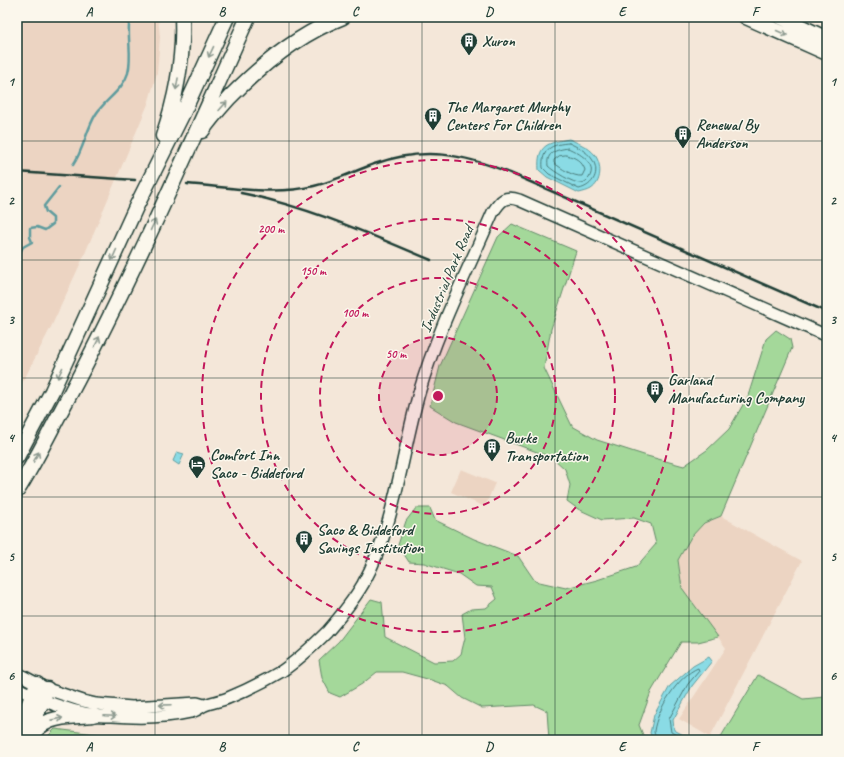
<svg xmlns="http://www.w3.org/2000/svg" width="844" height="757" font-family="Caveat,sans-serif">
	<rect width="100%" height="100%" fill="#f4e7d9"/>
	<filter id="ink" filterUnits="userSpaceOnUse"><feTurbulence type="fractalNoise" baseFrequency=".025" numOctaves="2"/><feDisplacementMap in="SourceGraphic" scale="8" xChannelSelector="R" yChannelSelector="G"/><feConvolveMatrix kernelMatrix="1 2 1 2 8 2 1 2 1" color-interpolation-filters="sRGB"/></filter>
	<g filter="url(#ink)">
		<path fill="#ecd4c2" d="M17,17H158L160,37L157,73L148,104L83,258L52,325L17,393Z
			M461,469L495,483L485,507L451,492Z
			M721,516L802,561L710,737L679,719L726,648L682,588L678,560L691,537L704,523Z"/>
		<path fill="#a4d89a" stroke="#628a67" d="M512,224L576,251L551,329L544,368L572,426L597,440L647,456L684,466L707,450L729,429L748,396L766,339L776,330L790,339L792,348L721,516L704,523L691,537L678,560L682,588L718,637L698,642H681L651,692L639,725L645,740H549L547,711L534,705L482,708L462,698L448,686L431,680L402,672H377L362,684L340,697L330,693L322,678L319,660L339,641L371,599L382,602L385,637L434,662L453,661L461,654L465,638L462,614L471,609L486,608L497,599L492,587L476,586L459,574L424,563L409,562L398,545L406,521L416,508H430L435,520L474,539L518,556L535,581L566,588L597,580L636,567L656,544L651,524L634,518L602,520L578,509L567,501L570,485L565,469L553,458L456,422L430,406L440,366L498,237Z
			M758,675L803,699L825,697L827,693V740H719Z
			M55,729L103,735V740H44Z"/>
		<path fill="#8adbe5" stroke="#5f9c9e" d="M569,139C578,143 589,147 595,155C602,165 602,182 591,189C588,191 583,192 579,193L547,177L539,170C537,145 547,143 569,139Z
			M177,452L184,454L179,465L173,461Z
			M709,657L712,661L692,686L673,720L674,730L693,740H653L650,733L654,715L670,686L693,666Z"/>
		<g fill="none" stroke-linecap="round" stroke-linejoin="round">
			<path stroke="#4a7c7b" stroke-width="1" d="M569,143C577,147 587,151 592,159C601,172 593,186 579,189L549,174L543,168C541,149 552,144 569,143Z
				M568,148C579,153 598,163 589,178C587,180 585,183 581,183C574,184 553,171 548,166C546,152 556,150 568,148Z
				M566,155C575,157 582,161 585,170L582,176C573,177 561,168 554,163V160L559,156Z
				M656,740C656,737 654,734 654,731C657,710 678,676 698,668L699,671L688,684L669,719L671,732L686,740"/>
			<path stroke="#5f9c9e" stroke-width="2.5" d="M73,165C84,149 86,130 96,114C106,99 123,90 128,73C133,55 126,35 130,17
				M17,258L23,247L32,242L30,237V228L37,227L45,230L53,224V218L46,212L44,206L59,187"/>
			<g stroke="#1f3d34" stroke-width="14">
				<path id="secondary" d="M17,673L47,689L83,701L96,704L132,707L197,703L204,705
					M17,688C40,700 67,710 92,715C98,716 105,716 112,716C138,718 165,718 191,712C197,711 200,707 205,705C212,702 221,701 228,698C247,690 265,681 282,671C298,660 313,646 327,632C340,617 353,601 363,584C395,526 401,457 419,393C437,331 467,272 493,212C501,200 505,195 519,200L827,336"/>
			</g>
			<g stroke="#1f3d34" stroke-width="17">
				<path id="highway" d="M746,17L827,53
					M781,17L827,39
					M202,131C210,119 220,108 229,98C262,64 299,34 343,17
					M163,136C176,98 184,58 182,17
					M17,457L52,391L136,207L184,111L227,17
					M17,491C36,461 51,429 68,398C134,274 190,145 248,17
					M17,732L37,684
					M29,734L47,689
					M28,740C45,714 65,718 93,715"/>
			</g>
			<use href="#secondary" stroke="#fbf7ec" stroke-width="11"/>
			<use href="#highway" stroke="#fbf7ec" stroke-width="14"/>
			<path stroke="#1f3d34" stroke-width="2.5" d="M17,172L135,180
				M187,184C228,187 273,196 314,186C335,181 354,171 374,164C424,146 463,154 510,173L827,312
				M241,193C307,206 369,234 431,260"/>
		</g>
		<defs><path id="oneway-shaft" d="M-6 0H5M1.5-3L5.5 0L1.5 3" fill="none" stroke-width="1.6" stroke-linecap="round" stroke-linejoin="round"/></defs>
		<g stroke="#8d9a90">
			<use href="#oneway-shaft" transform="translate(782 33) rotate(24)"/>
			<use href="#oneway-shaft" transform="translate(211 52) rotate(115)"/>
			<use href="#oneway-shaft" transform="translate(177 84) rotate(100)"/>
			<use href="#oneway-shaft" transform="translate(223 106) rotate(-48)"/>
			<use href="#oneway-shaft" transform="translate(153 225) rotate(-65)"/>
			<use href="#oneway-shaft" transform="translate(114 255) rotate(114)"/>
			<use href="#oneway-shaft" transform="translate(97 342) rotate(-64)"/>
			<use href="#oneway-shaft" transform="translate(60 373) rotate(115)"/>
			<use href="#oneway-shaft" transform="translate(36 457) rotate(-62)"/>
			<use href="#oneway-shaft" transform="translate(165 705) rotate(178)"/>
			<use href="#oneway-shaft" transform="translate(110 716) rotate(3)"/>
			<use href="#oneway-shaft" transform="translate(57 719) rotate(-11)"/>
		</g>
	</g>
	<path fill="none" stroke="#1f3d34" stroke-width="1" stroke-opacity="0.55" d="M155,17V740M289,17V740M422,17V740M555,17V740M689,17V740M17,141H827M17,260H827M17,378H827M17,497H827M17,616H827"/>
	<circle cx="438" cy="396" r="59" fill="#c2185b" fill-opacity=".12"/>
	<g fill="none" stroke="#c2185b" stroke-width="2" stroke-dasharray="7 5">
		<circle cx="438" cy="396" r="59"/>
		<circle cx="438" cy="396" r="118"/>
		<circle cx="438" cy="396" r="177"/>
		<circle cx="438" cy="396" r="236"/>
	</g>
	<defs>
		<g id="building-pin" transform="scale(0.9)"><path d="M0 17L-7.5 6A9.5 9.5 0 1 1 7.5 6Z" fill="#1f3d34" stroke="#fbf7ec"/><path d="M-4-6H4V6H1V3H-1V6H-4ZM-2.5-4.3h1.7v1.8h-1.7ZM.8-4.3h1.7v1.8H.8ZM-2.5-1h1.7V.8h-1.7ZM.8-1h1.7V.8H.8Z" fill="#fff"/></g>
		<g id="hotel-pin" transform="scale(0.9)"><path d="M0 17L-7.5 6A9.5 9.5 0 1 1 7.5 6Z" fill="#1f3d34" stroke="#fbf7ec"/><path d="M-6-4.5h1.5V1H6V5H4.5V3h-9V5H-6ZM-4 0a1.8 1.8 0 1 1 3.6 0ZM.5 0V-2.5h3Q6-2.5 6 0Z" fill="#fff"/></g>
	</defs>
	<g fill-rule="evenodd">
		<use href="#building-pin" x="469" y="41"/>
		<use href="#building-pin" x="433" y="116"/>
		<use href="#building-pin" x="683" y="134"/>
		<use href="#building-pin" x="655" y="389"/>
		<use href="#building-pin" x="492" y="447"/>
		<use href="#hotel-pin" x="197" y="464"/>
		<use href="#building-pin" x="304" y="539"/>
	</g>
	<g text-anchor="middle" dominant-baseline="central" stroke-width="3" stroke-linejoin="round" paint-order="stroke">
		<g font-size="16" font-weight="bold" fill="#1f3d34" stroke="#fbf7ec" text-anchor="start">
			<text x="482" y="41">Xuron</text>
			<text x="446" y="107">The Margaret Murphy<tspan x="446" dy="18">Centers For Children</tspan></text>
			<text x="696" y="125">Renewal By<tspan x="696" dy="18">Anderson</tspan></text>
			<text x="668" y="380">Garland<tspan x="668" dy="18">Manufacturing Company</tspan></text>
			<text x="505" y="438">Burke<tspan x="505" dy="18">Transportation</tspan></text>
			<text x="210" y="455">Comfort Inn<tspan x="210" dy="18">Saco - Biddeford</tspan></text>
			<text x="317" y="530">Saco &amp; Biddeford<tspan x="317" dy="18">Savings Institution</tspan></text>
		</g>
		<g font-size="16" fill="#1f3d34" stroke="#fbf7ec">
			<text transform="translate(447 279) rotate(-67)">Industrial Park Road</text>
		</g>
	</g>
	<circle cx="438" cy="396" r="6" fill="#c2185b" stroke="#fbf7ec" stroke-width="2"/>
	<g font-size="12" text-anchor="middle" font-weight="bold" fill="#c2185b" stroke="#fbf7ec" stroke-width="3" stroke-linejoin="round" paint-order="stroke">
		<text x="271" y="233">200 m</text>
		<text x="313" y="275">150 m</text>
		<text x="355" y="317">100 m</text>
		<text x="396" y="358">50 m</text>
	</g>
	<rect width="844" height="757" fill="none" stroke="#fbf7ec" stroke-width="44"/>
	<rect x="22" y="22" width="800" height="713" fill="none" stroke="#1f3d34" stroke-width="1.5"/>
	<g font-size="13" text-anchor="middle" font-weight="bold" fill="#1f3d34">
		<text x="89" y="16">A</text>
		<text x="222" y="16">B</text>
		<text x="355" y="16">C</text>
		<text x="489" y="16">D</text>
		<text x="622" y="16">E</text>
		<text x="755" y="16">F</text>
		<text x="11" y="86">1</text>
		<text x="833" y="86">1</text>
		<text x="11" y="205">2</text>
		<text x="833" y="205">2</text>
		<text x="11" y="324">3</text>
		<text x="833" y="324">3</text>
		<text x="11" y="442">4</text>
		<text x="833" y="442">4</text>
		<text x="11" y="561">5</text>
		<text x="833" y="561">5</text>
		<text x="11" y="680">6</text>
		<text x="833" y="680">6</text>
		<text x="89" y="751">A</text>
		<text x="222" y="751">B</text>
		<text x="355" y="751">C</text>
		<text x="489" y="751">D</text>
		<text x="622" y="751">E</text>
		<text x="755" y="751">F</text>
	</g>
</svg>
